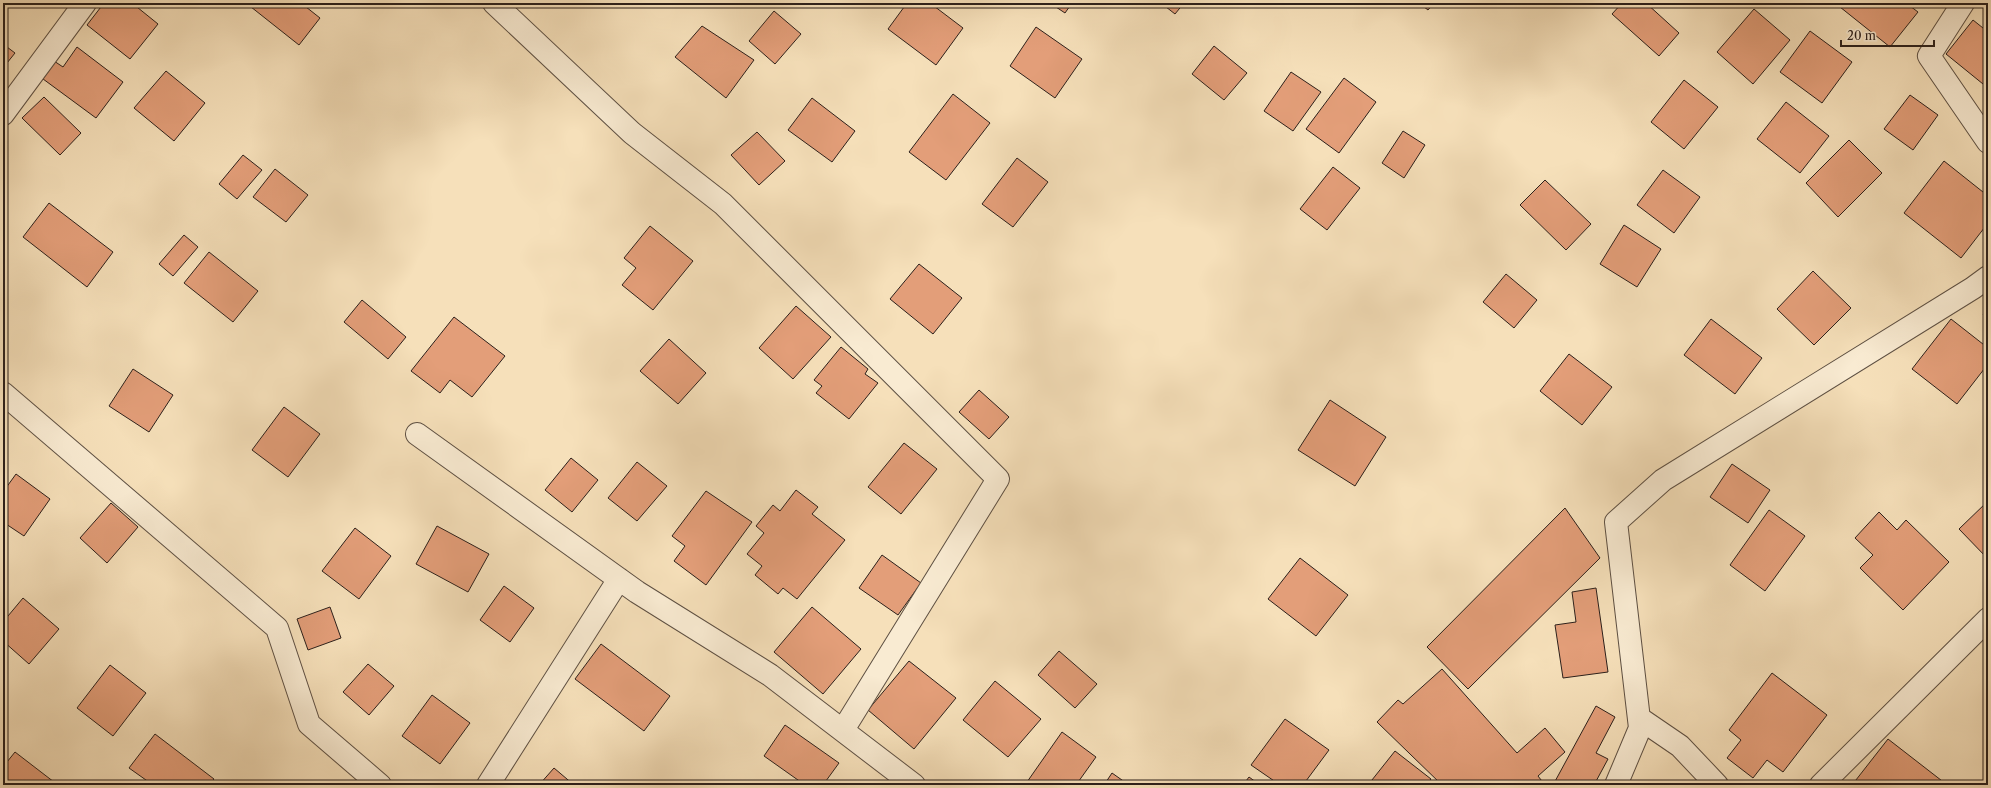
<svg xmlns="http://www.w3.org/2000/svg" width="1991" height="788" font-family="'Libre Caslon Text',serif">
	<rect width="100%" height="100%" fill="#f6e0ba"/>
	<filter id="stains"><feTurbulence type="fractalNoise" baseFrequency=".005" numOctaves="4"/><feColorMatrix values="0 0 0 0 .2 0 0 0 0 .09 0 0 0 0 .02 0 0 0 .5 -.17"/></filter>
	<radialGradient id="worn" r=".72"><stop offset=".6" stop-color="#630" stop-opacity="0"/><stop offset="1" stop-color="#630" stop-opacity=".3"/></radialGradient>
	<path fill="#e39e79" stroke="#2c201b" d="M104,3H132L158,24L130,59L87,25Z
		M246,3H301L320,18L299,45Z
		M907,3H930L963,28L936,65L888,29Z
		M1050,3H1072L1065,13Z
		M1161,3H1184L1175,14Z
		M1419,3H1434L1428,10Z
		M1622,3H1646L1679,33L1659,56L1612,14Z
		M1835,3H1906L1918,12L1890,47Z
		M1754,9L1790,40L1753,84L1717,52Z
		M774,11L801,34L775,64L749,41Z
		M1973,20L1988,32V77L1983,84L1946,54Z
		M702,26L754,60L726,98L675,57Z
		M1036,27L1082,59L1055,98L1010,66Z
		M1810,31L1852,62L1822,103L1780,72Z
		M3,44L15,53L3,68Z
		M1214,46L1247,73L1224,100L1192,74Z
		M77,47L123,82L96,118L39,76L51,59L63,67Z
		M166,71L205,103L174,141L134,108Z
		M1291,72L1321,92L1293,131L1264,111Z
		M1344,78L1376,102L1339,153L1306,129Z
		M1684,80L1718,107L1684,149L1651,122Z
		M953,94L990,123L946,180L909,152Z
		M1910,95L1938,115L1913,150L1884,129Z
		M44,97L81,133L60,155L22,118Z
		M812,98L855,131L832,162L788,130Z
		M1786,102L1829,136L1800,173L1757,139Z
		M1403,131L1425,145L1404,178L1382,163Z
		M757,132L785,161L759,185L731,155Z
		M1849,140L1882,173L1838,217L1806,183Z
		M243,155L262,170L237,199L219,184Z
		M1017,158L1048,182L1013,227L982,204Z
		M1944,161L1988,196V223L1961,258L1904,213Z
		M1333,167L1360,188L1327,230L1300,209Z
		M275,169L308,195L286,222L253,197Z
		M1663,170L1700,197L1674,233L1637,205Z
		M1545,180L1591,224L1566,250L1520,205Z
		M49,203L113,252L87,287L23,237Z
		M1624,225L1661,249L1637,287L1600,264Z
		M650,226L693,261L653,310L622,285L636,268L624,258Z
		M184,235L198,247L173,276L159,264Z
		M209,252L258,291L233,322L184,283Z
		M919,264L962,298L933,334L890,299Z
		M1813,271L1851,308L1814,345L1777,309Z
		M1506,274L1537,300L1514,328L1483,302Z
		M362,300L406,337L388,359L344,322Z
		M796,306L831,337L793,379L759,348Z
		M1988,308V319L1983,315Z
		M454,317L505,356L472,397L450,380L440,393L411,371Z
		M1711,319L1762,358L1735,394L1684,355Z
		M1951,319L1988,348V364L1957,404L1912,369Z
		M669,339L706,373L678,404L640,371Z
		M841,347L868,369L865,374L878,383L849,419L816,393L822,386L814,380Z
		M1569,354L1612,387L1582,425L1540,391Z
		M133,369L173,395L149,432L109,406Z
		M979,390L1009,417L989,439L959,412Z
		M1330,400L1386,437L1355,486L1298,450Z
		M284,407L320,434L288,477L252,450Z
		M904,443L937,469L901,514L868,487Z
		M571,458L598,480L572,512L545,490Z
		M637,462L667,486L637,521L608,498Z
		M1732,464L1770,490L1748,523L1710,497Z
		M16,474L50,499L24,536L3,522V492Z
		M796,490L818,507L812,514L845,540L797,599L783,588L778,594L755,575L762,566L747,554L764,533L756,526L773,505L780,511Z
		M706,491L752,522L706,585L674,561L685,546L672,536Z
		M1988,501V559L1959,529Z
		M111,503L138,527L107,563L80,538Z
		M1565,508L1600,558L1468,689L1427,647Z
		M1769,510L1805,536L1765,591L1730,565Z
		M1879,512L1897,530L1906,520L1949,562L1903,610L1860,568L1873,555L1855,538Z
		M437,526L489,554L468,592L416,564Z
		M355,528L391,556L359,599L322,571Z
		M882,555L921,583L898,615L859,588Z
		M1300,558L1348,595L1316,636L1268,599Z
		M504,586L534,608L510,642L480,620Z
		M1596,588L1608,672L1563,678L1555,625L1576,622L1572,592Z
		M23,598L59,629L29,664L3,641V622Z
		M330,607L341,638L308,650L297,619Z
		M812,607L861,649L823,694L774,652Z
		M601,644L670,696L644,731L575,679Z
		M1059,651L1097,684L1075,708L1038,675Z
		M909,661L956,698L914,749L868,710Z
		M368,664L394,686L369,715L343,692Z
		M110,665L146,693L113,736L77,708Z
		M1442,669L1517,753L1545,728L1565,752L1538,776L1545,785H1442L1377,722L1398,700L1403,704Z
		M1772,673L1827,715L1783,772L1767,760L1753,778L1727,758L1741,740L1729,730Z
		M995,681L1041,719L1008,757L963,720Z
		M432,695L470,723L440,764L402,736Z
		M1596,706L1615,717L1596,753L1608,759L1594,785H1553Z
		M1285,719L1329,750L1303,785H1280L1251,765Z
		M785,725L839,763L823,785H805L764,756Z
		M1062,732L1096,757L1076,785H1031L1027,782Z
		M155,734L214,779L209,785H153L129,768Z
		M1888,739L1946,784L1945,785H1852Z
		M1395,751L1431,779L1426,785H1368Z
		M15,752L54,782L51,785H8L3,781V767Z
		M554,768L574,785H539Z
		M1112,773L1129,785H1104Z
		M1249,777L1260,785H1243Z"/>
	<g fill="none" stroke-linecap="round" stroke-linejoin="round">
		<g stroke="#5e5043" stroke-width="24">
			<path id="minor" d="M494,3L632,133L723,204L998,479L843,730
				M1963,3L1929,56L1988,142
				M3,114L85,3
				M3,393L277,628L309,724L380,785
				M417,434L637,592L770,675L914,785
				M1639,718L1680,746L1717,785
				M488,785L619,579
				M1616,785L1640,728L1616,522L1663,480L1973,288L1988,277
				M1821,785L1988,619"/>
		</g>
		<use href="#minor" stroke="#f9ebd2" stroke-width="22"/>
	</g>
	<rect width="1991" height="788" fill="none" stroke="#f6e0ba" stroke-width="16"/>
	<rect x="4" y="4" width="1983" height="780" fill="none" stroke="#2c201b" stroke-width="2"/>
	<rect x="8" y="8" width="1975" height="772" fill="none" stroke="#2c201b"/>
	<path d="M1841 40v6h93v-6" fill="none" stroke="#2c201b" stroke-width="2"/>
	<text x="1847" y="40" font-size="12" fill="#2c201b" stroke="#f9ebd2" stroke-width="3" paint-order="stroke">20 m</text>
	<rect width="100%" height="100%" filter="url(#stains)"/>
	<rect width="100%" height="100%" fill="url(#worn)"/>
</svg>
